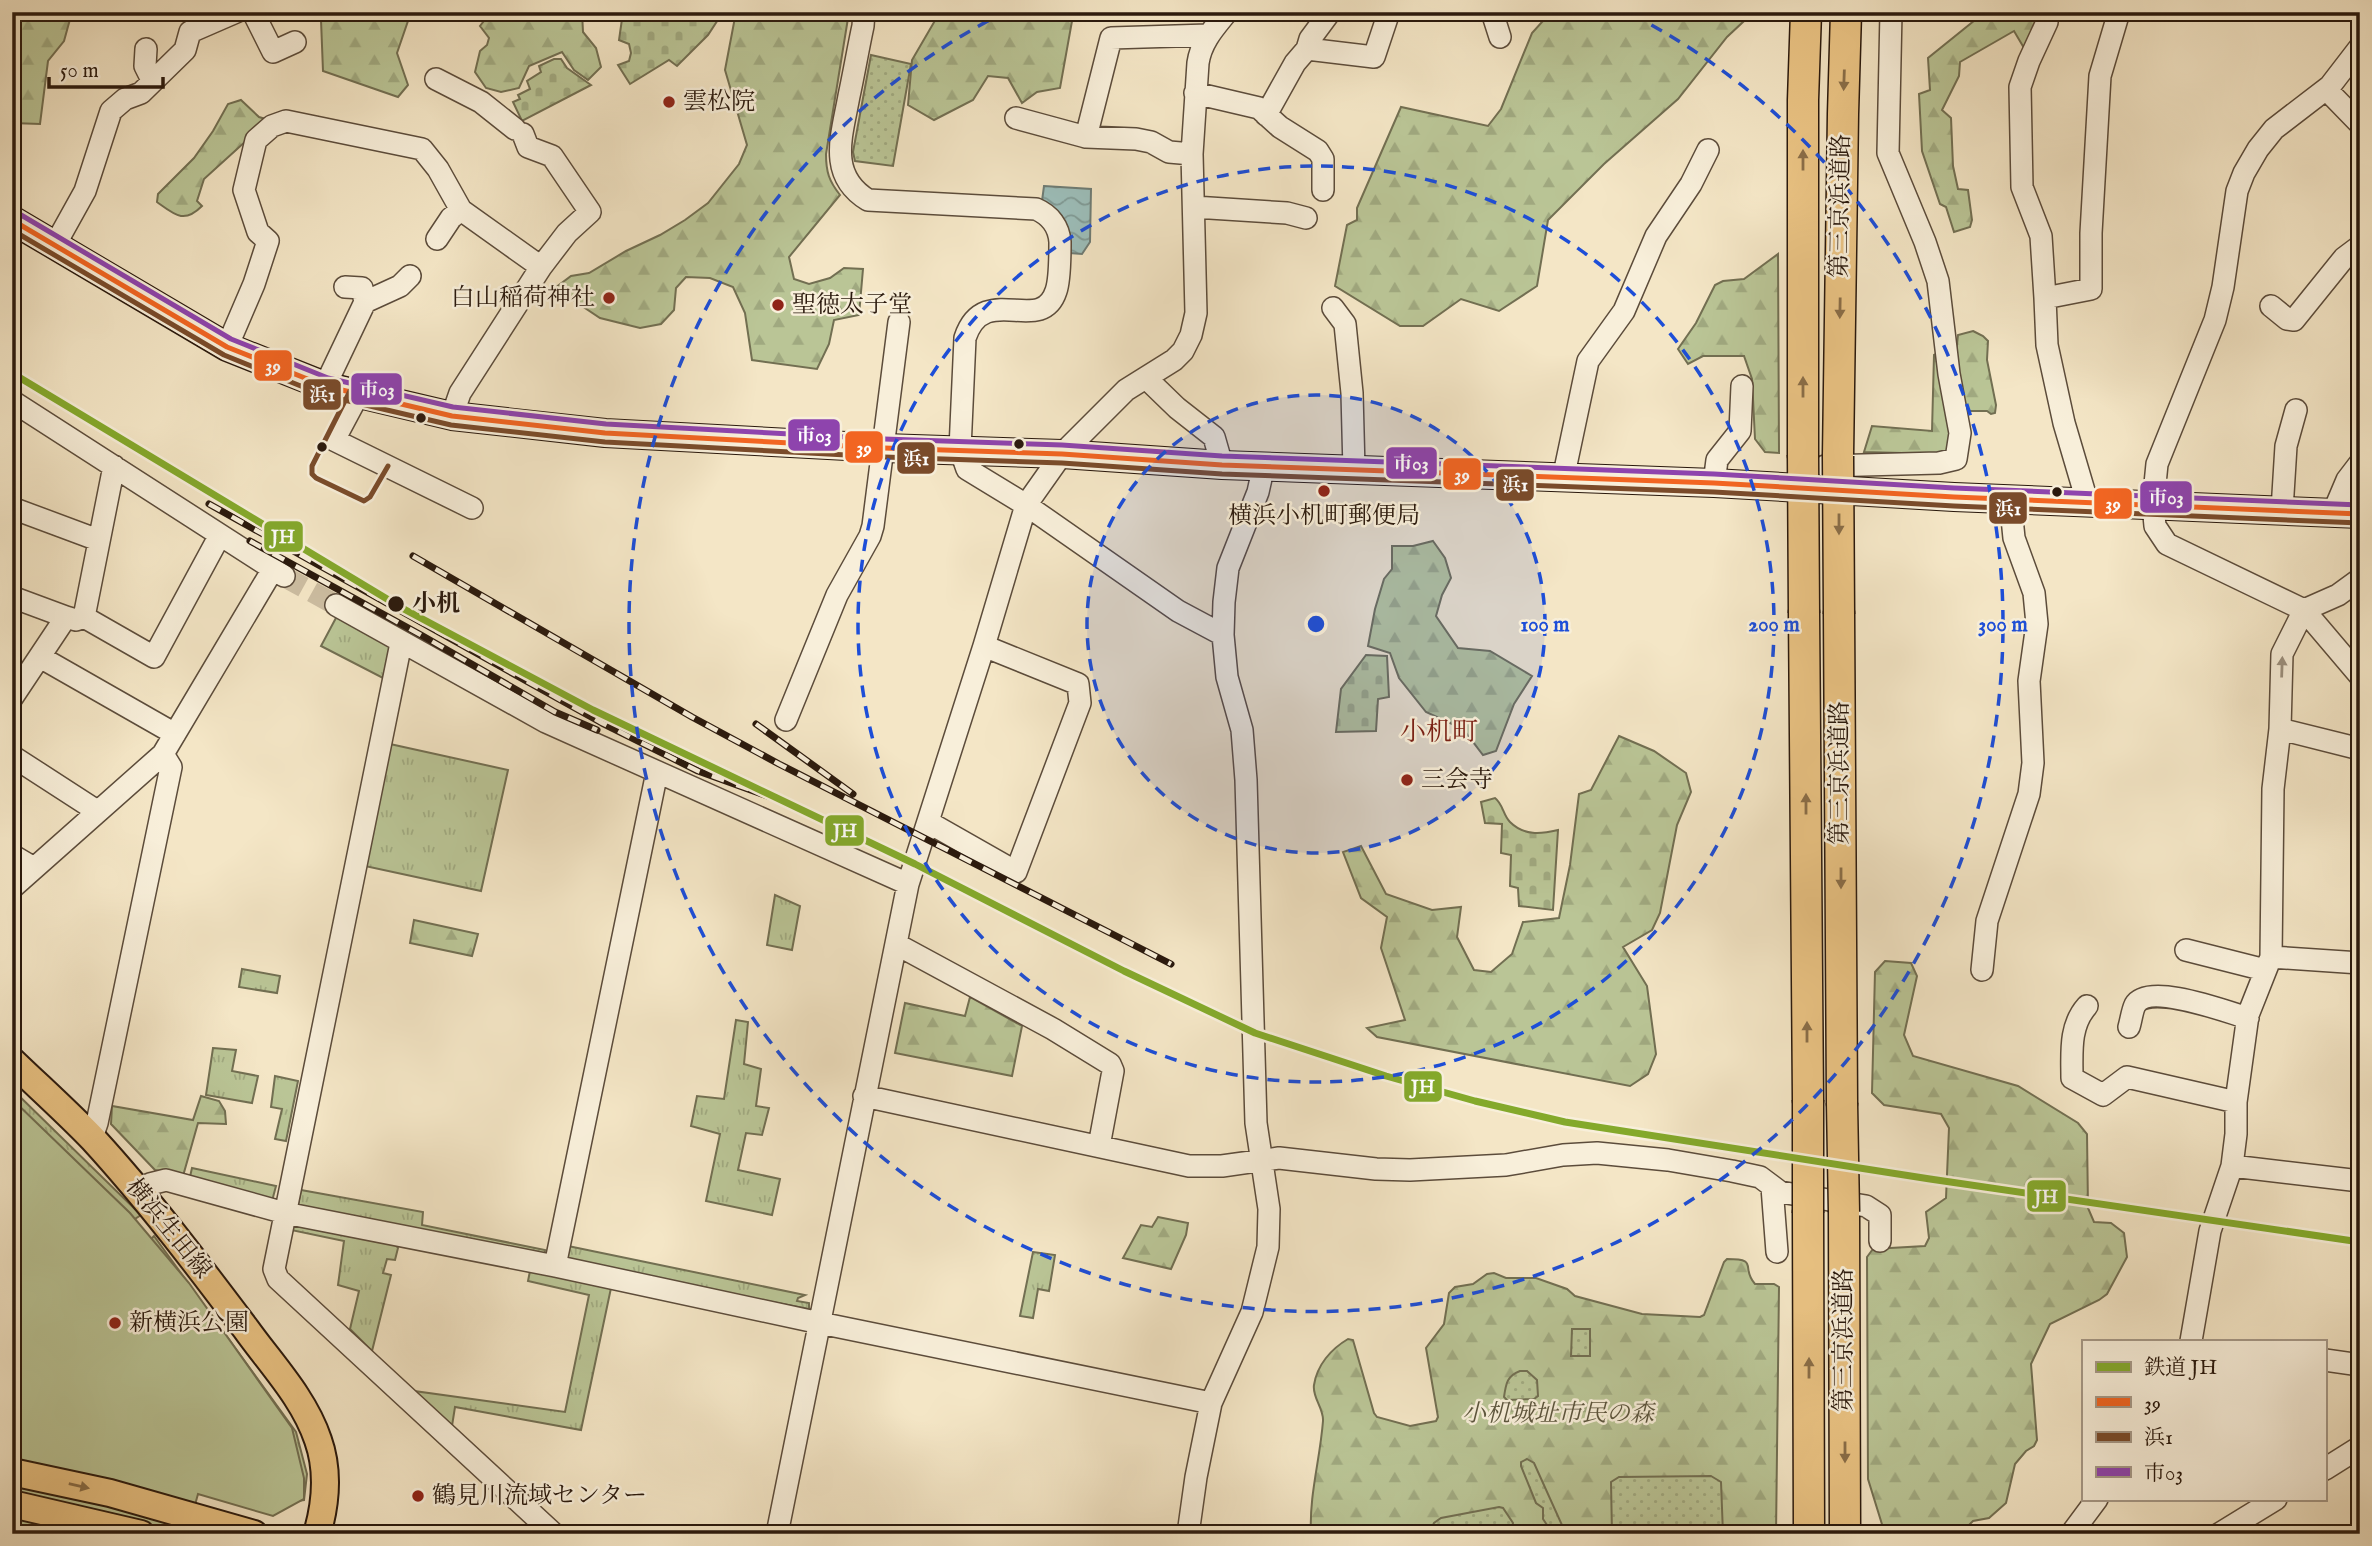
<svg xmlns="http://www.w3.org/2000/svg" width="2372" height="1546" font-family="'IM FELL English','Noto Serif JP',serif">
	<defs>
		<pattern id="grass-tufts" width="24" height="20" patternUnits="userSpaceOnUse" patternTransform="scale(1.75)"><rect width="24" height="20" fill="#bac596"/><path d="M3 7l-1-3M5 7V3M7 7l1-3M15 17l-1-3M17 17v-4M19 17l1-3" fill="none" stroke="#a0a980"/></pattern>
		<pattern id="forest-firs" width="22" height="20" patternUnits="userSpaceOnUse" patternTransform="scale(1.75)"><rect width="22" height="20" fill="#bac596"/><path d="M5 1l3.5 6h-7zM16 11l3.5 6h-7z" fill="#a0a980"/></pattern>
		<pattern id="cemetery-stones" width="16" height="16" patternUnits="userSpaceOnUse" patternTransform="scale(1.75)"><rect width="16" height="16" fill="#bac596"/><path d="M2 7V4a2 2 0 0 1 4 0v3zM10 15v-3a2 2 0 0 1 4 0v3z" fill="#a0a980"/></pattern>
		<pattern id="park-dots" width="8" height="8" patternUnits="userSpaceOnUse" patternTransform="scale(1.75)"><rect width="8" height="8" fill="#bac596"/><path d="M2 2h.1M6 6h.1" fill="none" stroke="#a0a980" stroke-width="1.8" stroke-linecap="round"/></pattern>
		<pattern id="water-waves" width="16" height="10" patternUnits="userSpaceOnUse" patternTransform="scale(1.75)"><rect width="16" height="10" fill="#9cbeba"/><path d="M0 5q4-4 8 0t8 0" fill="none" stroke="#7f9a96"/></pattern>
	</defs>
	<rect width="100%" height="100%" fill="#f4e6c6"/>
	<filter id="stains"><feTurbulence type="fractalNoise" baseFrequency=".00286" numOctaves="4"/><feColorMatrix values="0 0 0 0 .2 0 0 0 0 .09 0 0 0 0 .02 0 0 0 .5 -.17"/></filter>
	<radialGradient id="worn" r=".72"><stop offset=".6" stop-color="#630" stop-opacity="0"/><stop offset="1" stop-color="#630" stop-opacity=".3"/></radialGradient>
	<path fill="url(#grass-tufts)" stroke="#726f52" stroke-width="2" d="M337,616L390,647L383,678L321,646Z
		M390,744L508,770L481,891L365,866Z
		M775,895L800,906L792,950L767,945Z
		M242,969L280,976L277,993L239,987Z
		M736,1020L748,1022L744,1064L761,1069L756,1106L769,1108L762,1135L746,1133L738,1170L780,1179L772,1215L706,1201L720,1134L691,1126L697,1096L724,1099Z
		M213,1048L236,1050L232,1071L258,1076L252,1103L206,1095Z
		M275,1076L298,1081L286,1141L275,1139L282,1109L271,1107Z
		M12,1089L141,1215L119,1229L12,1127Z
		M192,1168L276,1186L272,1201L189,1181Z
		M301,1190L423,1212L422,1225L545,1250L544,1258L298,1205Z
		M289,1222L393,1241L398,1248L395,1260L387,1259L383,1273L391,1275L372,1351L350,1329L359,1291L338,1285L344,1241L291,1230Z
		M154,1236L296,1432L307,1474L304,1500L297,1501L141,1249Z
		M568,1246L805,1295L798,1298L797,1301L809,1303V1309L562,1262Z
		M1033,1252L1055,1255L1049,1291L1038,1289L1033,1318L1020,1316Z
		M530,1271L611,1288L581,1430L455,1407L452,1426L414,1391L565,1412L589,1295L528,1281Z"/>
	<path fill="url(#forest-firs)" stroke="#726f52" stroke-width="2" d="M19,12H72L64,41L48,61L40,124L12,123V29Z
		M318,12H444L435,21H408L397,53L408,85L398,97L323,71L321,20Z
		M491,12H582L583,32L596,48L601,67L588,80L574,70L562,52L529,66L519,88L501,92L486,88L475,72L480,51L487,45L489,38L480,26Z
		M736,12H849L826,154C826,172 829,181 840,195L789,257L794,279L809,284L830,278L844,268L863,269L859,315L834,320L829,344L817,369L752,360L745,313L733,287L710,278L686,277L676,288L674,310L661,324L640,328L600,318L555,288L571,276L589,273L626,251L660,235L685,220L708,203L739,164L747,145L725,70Z
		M940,12H1100L1072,21L1060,88L1037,92L1022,103L1008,78L988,76L973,100L934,120L908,105L912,60Z
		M1551,12H1743L1744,21L1727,37L1678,99L1604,164L1548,220L1537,286L1499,311L1461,299L1423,326H1400L1335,286L1347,225L1357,220V208L1401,107L1488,126L1501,109L1532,33Z
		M1985,12H2036L2041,18L2024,48L2014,31L1960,62L1959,76L1942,110L1951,118L1953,166L1958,189L1968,190L1972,220L1970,227L1954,232L1946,207L1940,204L1922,151L1919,94L1930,90L1928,58Z
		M241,100L259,117L269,120L204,179L197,201L202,206C184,224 175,215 157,202L158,194L194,158L213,131L228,104Z
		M1778,254L1779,453L1765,452L1755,439L1752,379L1744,356H1703L1688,364L1678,349L1696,323L1715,285L1723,281L1744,279Z
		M1973,331L1983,336L1988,341L1987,360L1996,405L1995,413L1991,414L1987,411H1964L1956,354L1958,335Z
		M1940,352L1953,448L1939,454L1864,452L1872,426L1932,431L1934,355Z
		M1433,541L1445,558L1451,578L1442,595L1436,616L1458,648L1490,651L1532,676L1514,704L1496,751L1483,755L1463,729L1426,712L1399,678L1390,653L1368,646L1375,609L1384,579L1392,569V546H1413Z
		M1619,736L1654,751L1686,773L1691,792L1677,825L1660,913L1652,930L1623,947L1647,986L1656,1054L1648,1074L1630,1086L1377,1037L1367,1028L1405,1020L1381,948L1387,917L1361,898L1343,852L1361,846L1386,894L1432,910L1461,907L1457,937L1474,970L1491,972L1512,954L1523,922L1559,918L1570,865L1579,794L1591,790Z
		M414,920L478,934L472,956L410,943Z
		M1885,961L1911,963L1917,976L1904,1035L1913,1056L2018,1086L2078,1123L2087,1134L2088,1208L2094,1222L2111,1223L2124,1233L2127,1257L2107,1294L2099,1300L2050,1324L2031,1364L2037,1440L2034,1446L2026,1451L2015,1464L2006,1503L1989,1518L1973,1521L1960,1534H1885L1868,1479L1867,1257L1873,1249L1925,1246L1929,1238L1926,1212L1946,1198L1949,1128L1941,1114L1884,1105L1872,1093L1875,972Z
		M970,997L1022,1026L1012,1076L895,1053L905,1003L965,1016Z
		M201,1096L219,1101L225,1111L226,1124L198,1123L183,1176L155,1170L111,1124L112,1106L193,1120Z
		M1158,1217L1188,1223L1186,1235L1171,1269L1123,1258L1141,1225L1152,1227Z
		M1727,1259C1760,1259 1740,1267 1755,1284H1774L1779,1287L1776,1534H1311C1309,1495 1320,1460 1323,1421C1324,1409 1312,1397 1314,1385C1317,1365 1331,1349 1348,1339L1353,1340L1374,1413L1377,1417L1410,1426L1436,1421L1438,1417L1426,1348L1444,1324L1449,1293L1455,1287L1473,1284L1487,1274L1494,1273L1506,1278H1536L1567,1289L1575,1296L1642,1314L1700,1317L1704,1315L1724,1262Z"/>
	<path fill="url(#cemetery-stones)" stroke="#726f52" stroke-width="2" d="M623,12H723L708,35L677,66L669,60L630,84L618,65L629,61L631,53L629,44L619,40Z
		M554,59H561L567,68L591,85L522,121L513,102L520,99L518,95L530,89L527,81L541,72L539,66Z
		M1366,655L1387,656L1389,697L1378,699L1376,731L1336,732L1341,689Z
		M1495,798C1503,804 1503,815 1510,822C1524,836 1541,834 1558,830L1553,910L1519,906L1518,888L1510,886L1511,855L1501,853L1502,824L1485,823L1481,802Z"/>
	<path fill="url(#park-dots)" stroke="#726f52" stroke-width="2" d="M871,55L911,64L893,166L855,161L853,152Z
		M1572,1329H1590V1356H1571Z
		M1520,1371H1527L1537,1380L1538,1396L1534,1399L1507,1400L1504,1397C1506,1383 1507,1376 1520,1371Z
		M1527,1459L1534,1463L1566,1534H1553L1543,1519V1508L1536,1503L1521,1466V1462Z
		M1711,1476L1721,1482L1723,1534H1612L1611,1482L1619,1477Z
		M1499,1507L1503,1508L1513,1523L1512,1528L1501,1534H1429L1434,1523L1441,1518Z"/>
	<path fill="#bac596" stroke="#726f52" stroke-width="2" d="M12,1099L130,1213L189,1283L292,1428L304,1478V1499L273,1516L198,1494L187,1534H12Z"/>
	<path fill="url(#water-waves)" stroke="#6e7c75" stroke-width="2" d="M1044,186L1091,189L1090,242L1082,254L1070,253C1070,229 1065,211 1042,201Z"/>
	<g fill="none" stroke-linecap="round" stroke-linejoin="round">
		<path stroke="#ccbda1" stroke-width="21" stroke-dasharray="21 10" stroke-linecap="butt" d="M285,577L336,605"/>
		<g stroke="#5c4c3b" stroke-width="24">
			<path id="minor" d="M253,12L273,52L295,42
				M864,12L863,26C858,49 854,73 849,96C842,135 827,175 868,200L1036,209C1050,215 1059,227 1060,242C1060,254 1060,280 1056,291C1041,337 984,280 965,338L960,449L967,469L1026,505L1178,611L1223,635
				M1492,12L1500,37
				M2360,47L2330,86L2274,129L2258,149L2244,173L2237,191L2223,287L2215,320L2157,464L2153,504L2155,526L2167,544L2304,610L2360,676
				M146,49L145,66L152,80
				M1307,49L1374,57L1389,12
				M436,79L481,102L515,129
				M2326,89L2360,124
				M1195,93L1259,108L1280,127L1318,151L1323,159V190
				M1266,115L1295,63L1307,49L1310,39L1330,12
				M1016,118L1086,137L1136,139L1151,142L1169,152L1192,154
				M523,134L528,147L552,156L590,212L567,233L541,267
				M1086,137L1111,38L1208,35
				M1194,207L1287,213L1306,218
				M437,239L451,218L461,210
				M55,245L85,191L111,111L125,99L141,93L185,50L190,32L236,12
				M2045,298L2041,236L2022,187L2020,87L2029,61L2047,22
				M365,302L400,286L410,276
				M2271,306L2287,319L2294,320L2344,258L2360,246
				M1333,308L1345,324L1352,393L1354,470
				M227,347L254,284L268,241L258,232L244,190L256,140L272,126L286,121L422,149L438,169L461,210L541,267L460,393L452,416
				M1146,378L1177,408L1214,437L1222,465
				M325,386L365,302L362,288L345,287
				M358,395L334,440L472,508
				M12,401L284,576
				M1825,466L1939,463L1956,459L1960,433L1949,374L1938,281L1925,242L1888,153L1891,12
				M1563,479L1588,361L1624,311L1656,236L1691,184L1708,150
				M1714,483L1717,460L1740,431L1742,386
				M2087,501L2064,423L2047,345L2045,298L2091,289V233L2100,76L2119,12
				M12,508L98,540
				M2282,510L2286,446L2296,410
				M2333,513L2347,480L2360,463
				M12,597L66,617L12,698
				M336,605L546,722L908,884
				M66,617L76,620L84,617L114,466
				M84,617L154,657L220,535
				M401,643L274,1269L278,1279L554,1534
				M40,657L175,734
				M786,720L837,595L870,536L873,526L899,322
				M2280,729L2360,749
				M12,756L97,811
				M928,822L1016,872L1080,703L1078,684L984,646
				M12,855L34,868
				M12,888L163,754L273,569
				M896,944L1053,1029L1110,1064L1113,1071L1099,1146
				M2186,950L2265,970
				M2271,957L2360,963
				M1982,970L1987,921L2029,794L2033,763L2029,681L2037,624L2034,593L2014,538L2010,498
				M2087,1006C2069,1026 2072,1053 2072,1078L2103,1095L2127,1077L2236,1102
				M2129,1027C2131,1021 2132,1011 2135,1005C2148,982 2227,1012 2248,1018
				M864,1096L1189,1166H1222L1279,1158L1376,1169L1410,1170L1506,1165L1563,1155L1597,1153L1668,1160L1732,1171L1760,1177L1780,1192L1866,1206L1880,1215V1241
				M92,1138L97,1123L171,767L163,754
				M2232,1166L2360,1181
				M1772,1187L1777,1252
				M141,1194L150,1184L166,1180L285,1213L555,1266L820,1323L1211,1403
				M555,1266L657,772
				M2191,1341L2210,1231L2232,1166L2236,1134V1102L2248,1015L2271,957L2273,789L2280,729L2282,654L2304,610L2338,595L2360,579
				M2325,1360L2360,1365
				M2325,1469L2360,1447
				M777,1534L908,884L984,646L1026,505L1062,454L1126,390L1174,360L1183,351L1191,335L1196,313L1192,154L1198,63C1201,42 1214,28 1227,12
				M1188,1534L1196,1477L1211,1403L1252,1312L1268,1247L1269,1209L1256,1123L1246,780L1242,730L1227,677L1223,635L1224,602L1228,568L1258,492L1264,465
				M2071,1534L2097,1499
				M2219,1534L2276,1499"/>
		</g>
		<g stroke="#2a190d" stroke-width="30">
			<path id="major" d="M12,220L227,347L325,386L452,416L605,433L884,448L1062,454L1222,465L1714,483L1954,497L2360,514
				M12,1061C39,1087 67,1112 93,1139C148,1199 197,1264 246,1329C271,1364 304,1398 318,1440C329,1471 326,1503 317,1534
				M12,1472L110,1493L254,1534
				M12,1504L141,1534"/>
		</g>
		<g stroke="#2a190d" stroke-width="33">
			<path id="highway" d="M1803,455V100L1806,12
				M1838,456L1843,114L1846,12
				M1804,613L1808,1100
				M1839,614L1842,1103
				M1844,1212L1845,1534
				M1808,1213L1809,1534"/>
		</g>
		<use href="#minor" stroke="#f8efda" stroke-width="21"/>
		<use href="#major" stroke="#eac383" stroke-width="26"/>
		<use href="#highway" stroke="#eac383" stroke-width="30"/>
		<g stroke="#2a190d" stroke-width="7">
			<path id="rail" d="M209,504L602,723L698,771L790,804
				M250,541L421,635L555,712L597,730
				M413,556L692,717L779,764L1171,964
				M756,724L853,794"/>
		</g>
		<use href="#rail" stroke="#f8efda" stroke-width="4.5" stroke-dasharray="13" stroke-linecap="butt"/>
		<g stroke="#2a190d" stroke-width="33" stroke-linecap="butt">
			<path id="highway-bridge" d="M1803,455L1804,613
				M1838,456L1839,614
				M1808,1100V1213
				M1842,1103L1844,1212"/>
		</g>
		<use href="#highway-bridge" stroke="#eac383" stroke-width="30"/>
		<g stroke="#f8efda" stroke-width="10">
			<path id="bus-1" d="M12,220L227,347L325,386L452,416L605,433L884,448L1062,454L1222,465L1714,483L1954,497L2360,514"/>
		</g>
		<g stroke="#f8efda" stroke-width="10">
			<path id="bus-2" d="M12,230L224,355L323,395L451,425L605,442L884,457L1062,463L1222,474L1714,492L1954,506L2360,523
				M350,391L312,466V474L316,478L364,501L370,497L388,466"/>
		</g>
		<g stroke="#f8efda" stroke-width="10">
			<path id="bus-3" d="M16,212L231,339L328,378L453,407L606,424L884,439L1062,445L1222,456L1714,474L1954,488L2360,505"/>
		</g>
		<use href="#bus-1" stroke="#f26522" stroke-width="5"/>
		<use href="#bus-2" stroke="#7a4b2a" stroke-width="5"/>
		<use href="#bus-3" stroke="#8e44ad" stroke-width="5"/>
		<g stroke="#f8efda" stroke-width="12">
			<path id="rail-1" d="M12,373L402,608L593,710L915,864L1124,971L1255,1033L1386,1076L1475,1101L1565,1122L1930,1179L2360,1242"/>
		</g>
		<use href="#rail-1" stroke="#84a92b" stroke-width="7"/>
	</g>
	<defs><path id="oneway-solid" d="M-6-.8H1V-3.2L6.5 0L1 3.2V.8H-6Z" transform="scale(1.75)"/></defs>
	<g fill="#8a6e48">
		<use href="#oneway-solid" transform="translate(1844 80) rotate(92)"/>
		<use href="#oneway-solid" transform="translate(1803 160) rotate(-90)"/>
		<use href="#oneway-solid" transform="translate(1840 308) rotate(91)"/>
		<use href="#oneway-solid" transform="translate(1803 387) rotate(-90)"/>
		<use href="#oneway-solid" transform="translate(1839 524) rotate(90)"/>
		<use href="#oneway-solid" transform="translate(1806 804) rotate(-90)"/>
		<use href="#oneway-solid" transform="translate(1841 878) rotate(90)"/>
		<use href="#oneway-solid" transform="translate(1807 1032) rotate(-90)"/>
		<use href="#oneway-solid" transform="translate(1809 1368) rotate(-90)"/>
		<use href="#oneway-solid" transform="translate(1845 1452) rotate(90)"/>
		<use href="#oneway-solid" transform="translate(79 1486) rotate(13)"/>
	</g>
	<use fill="#9b8f7e" href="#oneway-solid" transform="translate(2282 667) rotate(-88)"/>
	<circle cx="1316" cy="624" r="229" fill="#1d4ed8" fill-opacity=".12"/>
	<g fill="none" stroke="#1d4ed8" stroke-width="3.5" stroke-dasharray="12 9">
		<circle cx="1316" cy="624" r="229"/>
		<circle cx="1316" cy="624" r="458"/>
		<path d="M1633 15A687 687 0 1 1 999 15"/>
	</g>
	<g fill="#8f2418" stroke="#f8efda" stroke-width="2.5">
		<circle cx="669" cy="102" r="7"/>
		<circle cx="609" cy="298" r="7"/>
		<circle cx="778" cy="305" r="7"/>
		<circle cx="1324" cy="491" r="7"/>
		<circle cx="1407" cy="780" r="7"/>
		<circle cx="115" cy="1323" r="7"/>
		<circle cx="418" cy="1496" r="7"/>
	</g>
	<g fill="#2a190d" stroke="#f8efda" stroke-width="2.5">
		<circle cx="421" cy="418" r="6"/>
		<circle cx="1019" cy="444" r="6"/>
		<circle cx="322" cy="447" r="6"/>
		<circle cx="2057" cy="492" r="6"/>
		<circle cx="396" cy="604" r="9"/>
	</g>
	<g text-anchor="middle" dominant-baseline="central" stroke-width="5" stroke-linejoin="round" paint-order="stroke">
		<g font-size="24" fill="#2a190d" stroke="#f8efda" text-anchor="start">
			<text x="683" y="102">雲松院</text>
			<text x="595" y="298" text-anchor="end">白山稲荷神社</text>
			<text x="792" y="305">聖徳太子堂</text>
			<text x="1324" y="516" text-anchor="middle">横浜小机町郵便局</text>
			<text x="1421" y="780">三会寺</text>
			<text x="129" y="1323">新横浜公園</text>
			<text x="432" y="1496">鶴見川流域センター</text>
		</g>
		<g font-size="24" fill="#2a190d" stroke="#f8efda">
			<text transform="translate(1841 206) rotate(-89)">第三京浜道路</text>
			<text transform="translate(1840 773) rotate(-90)">第三京浜道路</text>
			<text transform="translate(168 1229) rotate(51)">横浜生田線</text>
			<text transform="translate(1844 1340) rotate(-90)">第三京浜道路</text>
		</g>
		<g font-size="24" font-weight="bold" fill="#2a190d" stroke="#f8efda" text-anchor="start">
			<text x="412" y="604">小机</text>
		</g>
		<g font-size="24" font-style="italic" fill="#5c553d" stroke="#f8efda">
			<text x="1558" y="1414">小机城址市民の森</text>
		</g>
		<g font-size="26" fill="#7a1f14" stroke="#f8efda">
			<text x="1439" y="732">小机町</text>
		</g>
	</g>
	<circle cx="1316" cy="624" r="10" fill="#1d4ed8" stroke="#f8efda" stroke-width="3.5"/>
	<g font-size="21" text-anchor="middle" font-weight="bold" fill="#1d4ed8" stroke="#f8efda" stroke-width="5" stroke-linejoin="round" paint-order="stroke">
		<text x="1545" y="631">100 m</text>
		<text x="1774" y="631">200 m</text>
		<text x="2003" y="631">300 m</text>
	</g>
	<g stroke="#f8efda" stroke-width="2.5">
		<rect x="253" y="349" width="40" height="33" rx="7" fill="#f26522"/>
		<rect x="350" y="372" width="53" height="34" rx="7" fill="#8e44ad"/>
		<rect x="302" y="378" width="40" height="33" rx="7" fill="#7a4b2a"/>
		<rect x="787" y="418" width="54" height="34" rx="7" fill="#8e44ad"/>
		<rect x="844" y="430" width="40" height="34" rx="7" fill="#f26522"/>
		<rect x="896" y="441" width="40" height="34" rx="7" fill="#7a4b2a"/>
		<rect x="1385" y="446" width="53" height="34" rx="7" fill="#8e44ad"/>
		<rect x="1442" y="457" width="40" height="34" rx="7" fill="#f26522"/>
		<rect x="1495" y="468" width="40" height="34" rx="7" fill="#7a4b2a"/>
		<rect x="2139" y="480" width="54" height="34" rx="7" fill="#8e44ad"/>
		<rect x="2093" y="487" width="40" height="33" rx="7" fill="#f26522"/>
		<rect x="1988" y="491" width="40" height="34" rx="7" fill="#7a4b2a"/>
		<rect x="263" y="520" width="41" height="33" rx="7" fill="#84a92b"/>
		<rect x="824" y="814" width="41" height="33" rx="7" fill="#84a92b"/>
		<rect x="1403" y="1070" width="40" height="33" rx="7" fill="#84a92b"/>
		<rect x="2026" y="1179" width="41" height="34" rx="7" fill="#84a92b"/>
	</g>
	<g font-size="19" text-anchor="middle" font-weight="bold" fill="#fff">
		<text x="273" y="372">39</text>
		<text x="377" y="396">市03</text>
		<text x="322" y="401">浜1</text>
		<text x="814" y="442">市03</text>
		<text x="864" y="454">39</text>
		<text x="916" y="465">浜1</text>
		<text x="1411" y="470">市03</text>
		<text x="1462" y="481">39</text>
		<text x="1515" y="491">浜1</text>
		<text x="2166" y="504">市03</text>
		<text x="2113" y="510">39</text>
		<text x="2008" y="515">浜1</text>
		<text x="283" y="543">JH</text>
		<text x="845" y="837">JH</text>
		<text x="1423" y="1093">JH</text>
		<text x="2046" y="1203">JH</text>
	</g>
	<rect width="2372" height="1546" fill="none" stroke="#f4e6c6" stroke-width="42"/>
	<rect x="14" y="14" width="2344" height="1518" fill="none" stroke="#2a190d" stroke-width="3.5"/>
	<rect x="21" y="21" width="2330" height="1504" fill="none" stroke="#2a190d" stroke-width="2"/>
	<rect x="2082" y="1340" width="245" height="161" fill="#f8efda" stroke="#a69988" stroke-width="2"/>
	<rect x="2096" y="1362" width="35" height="10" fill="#84a92b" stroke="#a69988" stroke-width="2"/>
	<text x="2144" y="1374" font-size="21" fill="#2a190d">鉄道 JH</text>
	<rect x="2096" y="1397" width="35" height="10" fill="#f26522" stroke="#a69988" stroke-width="2"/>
	<text x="2144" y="1410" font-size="21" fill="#2a190d">39</text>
	<rect x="2096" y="1432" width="35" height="10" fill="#7a4b2a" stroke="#a69988" stroke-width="2"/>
	<text x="2144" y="1444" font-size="21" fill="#2a190d">浜1</text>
	<rect x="2096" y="1467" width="35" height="10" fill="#8e44ad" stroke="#a69988" stroke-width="2"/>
	<text x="2144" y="1480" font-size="21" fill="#2a190d">市03</text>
	<path d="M49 77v10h114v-10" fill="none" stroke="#2a190d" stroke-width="3.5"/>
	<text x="60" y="77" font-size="21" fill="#2a190d" stroke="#f8efda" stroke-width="5" paint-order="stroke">50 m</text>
	<rect width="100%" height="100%" filter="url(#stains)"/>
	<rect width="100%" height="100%" fill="url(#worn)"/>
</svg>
